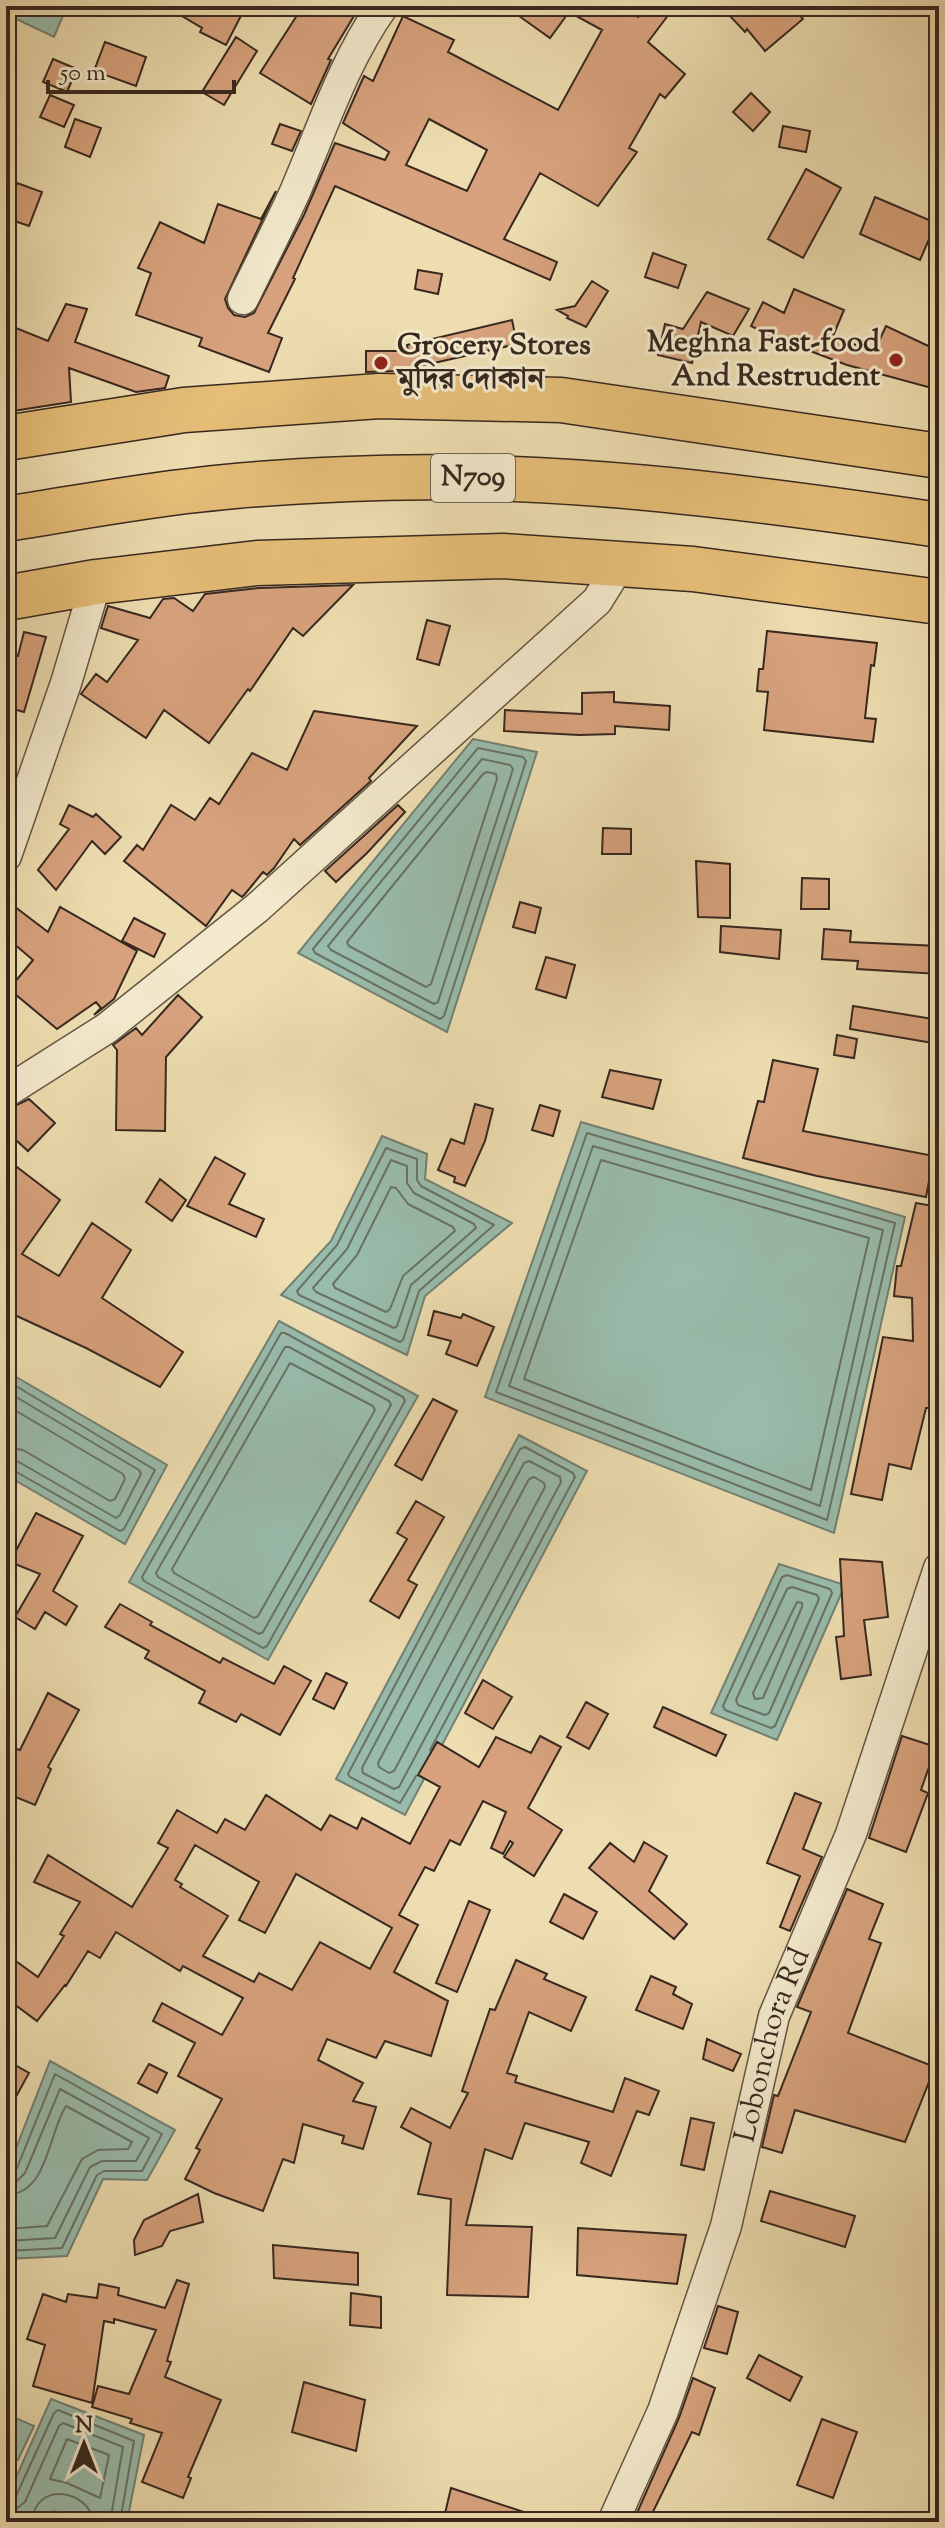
<svg xmlns="http://www.w3.org/2000/svg" width="945" height="2528" font-family="'Sorts Mill Goudy','Noto Serif Bengali',serif">
	<rect width="100%" height="100%" fill="#edddb0"/>
	<filter id="stains"><feTurbulence type="fractalNoise" baseFrequency=".0025" numOctaves="4"/><feColorMatrix values="0 0 0 0 .2 0 0 0 0 .09 0 0 0 0 .02 0 0 0 .5 -.17"/></filter>
	<radialGradient id="worn" r=".72"><stop offset=".6" stop-color="#630" stop-opacity="0"/><stop offset="1" stop-color="#630" stop-opacity=".3"/></radialGradient>
	<path fill="#99bcac" stroke="#728174" stroke-width="2" d="M6,6H67L54,37L6,14Z
		M473,739L537,752L447,1032L298,953Z
		M581,1122L905,1217L834,1533L485,1397Z
		M382,1136L427,1154L425,1179L512,1223L425,1296L407,1355L281,1295L331,1241Z
		M279,1321L418,1396L268,1660L129,1582Z
		M6,1371L167,1465L125,1544L6,1475Z
		M519,1435L587,1471L405,1815L336,1779Z
		M779,1564L845,1585L777,1740L711,1713Z
		M50,2061L175,2130L147,2180L103,2179L67,2256L6,2259V2174Z
		M51,2399L144,2435L127,2522H84L54,2511L49,2522H6V2500Z
		M6,2414L34,2426L18,2460L6,2455Z"/>
	<g fill="none" stroke-linecap="round" stroke-linejoin="round">
		<path stroke="#687266" stroke-width="2" d="M478,748L523,757L526,761L444,1016L440,1019L315,953L313,949Z
			M482,759L510,765L513,769L438,1002L434,1004L331,950L328,946Z
			M487,772L496,774L497,779L431,984L426,987L349,946L347,942L483,774Z
			M587,1133L895,1223L827,1520L496,1392Z
			M593,1146L883,1230L820,1506L509,1386Z
			M386,1148L417,1159V1180L421,1186L494,1225L419,1291L403,1340L400,1342L299,1295L297,1291L337,1245Z
			M391,1160L407,1166V1183L414,1193L474,1224L476,1228L411,1285L397,1326L394,1328L316,1292L313,1288L347,1249Z
			M601,1160L869,1238L811,1490L524,1379Z
			M391,1187L396,1188L408,1204L453,1227L455,1231L403,1276L390,1309L386,1312L335,1288L333,1284L357,1255Z
			M281,1333H285L403,1397L405,1401L267,1646L263,1648L144,1581L142,1577Z
			M285,1347H289L389,1401L391,1405L263,1632L259,1634L158,1577L156,1573Z
			M290,1363L373,1406L375,1410L258,1616L254,1618L174,1573L172,1569Z
			M6,1380L155,1470L124,1529L120,1531L13,1470L6,1469
			M6,1391L139,1470L141,1474L120,1515L116,1518L17,1461L6,1459
			M6,1405L123,1474L125,1479L115,1499L110,1501L23,1450L6,1447
			M529,1461L560,1477L561,1482L399,1787L394,1789L363,1773L362,1768L524,1463Z
			M534,1477L544,1483L545,1487L394,1771L389,1773L379,1767L378,1763L529,1479Z
			M787,1575L830,1589L832,1593L775,1726L771,1728L725,1710L723,1706L782,1577Z
			M792,1587L817,1595L819,1599L769,1713L765,1715L738,1705L736,1700L787,1589Z
			M797,1602L802,1603V1607L763,1698L755,1699L753,1693Z
			M416,1776L400,1803L350,1777L348,1774L520,1449L525,1447L573,1473L575,1477L430,1750
			M6,2173H12L17,2168L55,2074L162,2134L142,2171H104L97,2175L62,2248L6,2251
			M6,2183L17,2181L25,2173L60,2089L149,2138L136,2161H102L90,2167L55,2238L6,2241
			M6,2195C48,2194 48,2134 66,2106L132,2142L128,2149L98,2150L82,2159L47,2226L6,2229
			M67,2439L109,2455L100,2498L67,2483L50,2479Z
			M6,2501L16,2496L54,2413L58,2410L134,2441L120,2522
			M6,2511L16,2509L25,2502L59,2426L63,2423L123,2447L110,2522
			M32,2522C35,2479 91,2491 93,2522"/>
	</g>
	<path fill="#d7a27d" stroke="#37281f" stroke-width="2" fill-rule="evenodd" d="M165,6H246L226,45L200,32L202,28Z
		M303,6H360L328,59L331,60L311,104L260,73Z
		M505,6H619L638,17L647,6H675L648,42L685,74L665,98L660,94L629,148L637,152L598,206L540,173L504,239L557,262L550,280L335,186L293,278L295,279L268,333L282,338L269,372L199,346L202,338L136,315L151,273L138,268L160,222L204,243L218,204L261,219L276,191L225,299L228,308L234,315L245,317L254,313L304,215L335,143L385,160L389,152L343,123L364,76L373,81L403,16L454,40L448,52L558,110L602,30L569,12L550,38ZM429,119L487,150L467,191L406,165Z
		M741,6H791L803,19L765,51L747,29L745,32L730,16Z
		M236,37L257,51L224,105L202,92Z
		M105,42L146,57L136,86L94,71Z
		M53,59L77,69L67,92L43,82Z
		M751,93L770,112L753,131L733,112Z
		M50,95L74,105L64,127L40,117Z
		M75,119L101,128L90,157L65,147Z
		M280,124L301,131L292,151L272,144Z
		M783,126L810,131L806,152L779,147Z
		M806,169L841,188L803,258L768,239Z
		M17,183L42,192L29,226L6,218Z
		M875,197L936,223L920,260L860,234Z
		M653,253L686,265L678,288L645,277Z
		M418,270L442,274L438,294L415,289Z
		M592,281L608,291L586,327L567,318L568,316L557,310L575,306Z
		M794,289L844,310L833,336L874,352L886,326L939,351V390L847,365L797,346L796,348L751,326L763,302L784,313Z
		M707,292L749,309L733,336L701,322L692,363L658,355L665,324L683,329Z
		M66,304L87,309L75,342L169,376L165,388L136,392L69,368L71,402L6,412V324L48,341Z
		M512,320L517,344L399,371L366,372V351H408L407,345Z
		M353,585L303,636L293,628L250,691L248,689L209,743L164,710L146,738L81,694L96,674L107,682L138,640L101,628L108,606L150,618L163,599L174,598L193,611L205,594L259,588Z
		M427,620L450,626L439,665L417,659Z
		M767,631L877,643L874,666L871,665L865,718L876,719L873,742L764,730L768,692L757,691L759,669H763Z
		M24,632L46,637L24,712L6,707V652L18,656Z
		M614,692V702L670,706L669,730L615,726V734L579,735L504,731L505,710L582,714V693Z
		M314,711L417,726L369,778L371,781L300,845L294,839L274,868L267,875L263,872L245,894L242,897L232,890L206,926L124,861L137,845L143,850L171,805L195,820L210,798L219,804L252,753L287,770Z
		M69,805L93,817L96,814L121,837L105,854L92,841L56,890L38,870L69,829L60,824Z
		M398,805L405,812L367,853L336,882L325,871Z
		M603,828L631,829V854H602Z
		M696,861L730,864V918L698,917Z
		M802,878L829,879V909H801Z
		M6,900L48,932L60,907L137,951L114,999L94,1015L101,1008L96,1002L57,1029L9,989L33,960L6,937Z
		M520,902L541,908L535,933L513,927Z
		M134,918L165,934L154,957L122,941Z
		M721,926L781,930L779,959L720,952Z
		M824,929L851,931L850,942L939,946V974L857,969L858,961L822,959Z
		M546,957L575,965L566,998L536,989Z
		M178,995L202,1017L166,1057L165,1131L116,1130L117,1050L113,1045L136,1028L142,1035Z
		M853,1006L939,1020V1044L850,1029Z
		M837,1035L857,1039L854,1058L834,1055Z
		M773,1060L818,1069L803,1131L934,1156L926,1197L817,1176L743,1158L758,1101L764,1102Z
		M610,1070L661,1080L653,1109L602,1097Z
		M29,1099L55,1123L28,1151L6,1131V1110Z
		M475,1104L493,1109L485,1141L465,1186L454,1182L455,1177L438,1170L451,1139L464,1144Z
		M540,1105L560,1111L553,1136L532,1130Z
		M215,1157L245,1174L229,1204L264,1219L256,1237L187,1206Z
		M13,1164L60,1200L22,1254L59,1276L92,1223L131,1250L102,1298L183,1352L160,1387L86,1348L6,1311V1175Z
		M160,1179L186,1200L172,1221L146,1202Z
		M916,1203L939,1207V1301L933,1300V1343L937,1344L929,1408H926L911,1469L889,1464L882,1500L851,1494L883,1337L913,1341L912,1298L894,1296L897,1266H901Z
		M434,1311L461,1318L463,1314L494,1327L477,1366L446,1354L451,1341L428,1335Z
		M433,1399L457,1411L422,1480L395,1465Z
		M416,1501L444,1517L408,1580L417,1585L399,1618L370,1601L407,1539L397,1533Z
		M36,1513L83,1536L53,1591L77,1606L66,1625L45,1612L35,1629L15,1617L40,1574L10,1562Z
		M840,1559L882,1562L888,1617L864,1620L871,1675L841,1679L836,1637L844,1636Z
		M120,1604L152,1622L150,1625L220,1663L223,1658L274,1684L284,1666L311,1681L280,1735L241,1714L236,1722L199,1703L205,1691L145,1658L149,1651L105,1627Z
		M326,1673L347,1683L334,1709L313,1699Z
		M483,1680L512,1697L493,1729L465,1713Z
		M48,1693L79,1710L48,1767L51,1769L35,1805L6,1793V1746L20,1750Z
		M586,1702L608,1714L589,1749L567,1737Z
		M663,1707L726,1735L716,1756L654,1727Z
		M540,1736L561,1747L528,1808L562,1830L534,1876L504,1857L513,1843L510,1841L503,1854L491,1848L506,1812L483,1801L460,1845L450,1840L434,1871L425,1867L399,1915L418,1925L394,1972L448,2001L431,2056L385,2041L376,2058L327,2039L318,2060L363,2083L353,2101L376,2107L363,2149L342,2143L344,2136L303,2124L294,2163L283,2159L263,2211L214,2193L185,2179L200,2150L196,2148L222,2099L178,2076L195,2043L153,2021L162,2003L222,2035L243,1998L183,1966L180,1971L116,1932L100,1958L88,1951L66,1986L65,1985L37,2021L6,1998V1954L38,1977L64,1936L60,1934L80,1902L34,1882L48,1855L132,1907L168,1848L158,1843L177,1810L217,1833L225,1819L245,1830L266,1795L321,1830L330,1815L357,1829L362,1818L410,1844L440,1787L418,1775L437,1742L479,1767L496,1737L531,1753ZM195,1845L259,1882L239,1920L265,1933L296,1874L392,1928L370,1969L320,1942L292,1990L259,1973L254,1982L203,1956L228,1916L180,1887L182,1884L175,1880Z
		M902,1736L936,1747L921,1790L928,1793L906,1852L869,1838Z
		M795,1793L821,1803L803,1849L822,1857L790,1931L780,1927L800,1876L767,1863Z
		M644,1842L667,1856L649,1891L687,1924L674,1939L589,1868L610,1843L634,1862Z
		M847,1889L883,1904L869,1939L881,1943L848,2033L935,2067L905,2142L795,2110L782,2153L762,2147L774,2095L778,2096L811,2012L797,2007Z
		M564,1894L597,1912L583,1939L550,1922Z
		M469,1901L490,1910L457,1992L436,1983Z
		M516,1960L547,1974L544,1979L586,1997L571,2031L529,2012L507,2073L517,2076L515,2082L613,2112L625,2078L659,2091L649,2115L637,2111L611,2176L581,2163L589,2142L525,2123L512,2159L485,2149L466,2225L532,2227L528,2297L447,2295L451,2199L418,2194L431,2143L401,2127L411,2108L450,2128L468,2093L462,2091L490,2009L495,2010Z
		M651,1976L676,1987L673,1994L692,2004L683,2029L636,2010Z
		M707,2039L741,2054L733,2071L703,2059Z
		M6,2060L29,2073L6,2115Z
		M149,2064L167,2073L157,2093L138,2083Z
		M691,2118L714,2123L704,2170L681,2165Z
		M770,2191L855,2216L845,2247L761,2221Z
		M198,2194L203,2222L170,2231L162,2246L135,2255L134,2240L144,2220Z
		M578,2228L686,2235L677,2284L577,2275Z
		M273,2245L358,2253V2285L274,2278Z
		M177,2280L189,2284L167,2361L171,2362L165,2377L221,2400L188,2477L191,2478L183,2498L142,2482L162,2433L130,2423L132,2419L92,2407L98,2386L129,2394L156,2330L114,2319V2323L104,2321L92,2403L33,2386L45,2345L27,2339L43,2294L66,2302L68,2294L97,2298L99,2284L119,2288L118,2295L165,2308Z
		M351,2293L381,2297V2328L350,2325Z
		M718,2306L738,2312L727,2354L704,2348Z
		M759,2355L802,2377L790,2401L747,2378Z
		M693,2378L715,2388L699,2435L692,2432L648,2522H633L679,2418Z
		M304,2382L365,2400L356,2451L292,2432Z
		M822,2419L857,2432L833,2498L797,2485Z
		M451,2488L542,2518L541,2522H443Z"/>
	<g fill="none" stroke-linecap="round" stroke-linejoin="round">
		<g stroke="#645543" stroke-width="33">
			<g id="minor">
				<path d="M243,299C260,264 278,229 294,194C322,130 342,64 383,6"/>
				<path d="M6,856L66,683L96,582"/>
				<path d="M6,1092L107,1028L257,908L597,601L620,564"/>
				<path id="s1" d="M613,2522L663,2411L726,2226L774,2016L851,1834L939,1568"/>
			</g>
		</g>
		<g stroke="#37281f" stroke-width="47">
			<path id="highway" d="M6,438L184,410L379,396L561,400L939,456
				M6,519C70,509 133,497 197,490C247,484 298,481 348,479C547,470 743,496 939,525
				M6,598L96,582L257,563L503,556L693,569L939,602"/>
		</g>
		<use href="#minor" stroke="#f3e9cc" stroke-width="30"/>
		<use href="#highway" stroke="#e6be78" stroke-width="44"/>
	</g>
	<g fill="#8f2418" stroke="#f3e9cc" stroke-width="3">
		<circle cx="896" cy="360" r="8"/>
		<circle cx="381" cy="363" r="8"/>
	</g>
	<g text-anchor="middle" dominant-baseline="central" stroke-width="6" stroke-linejoin="round" paint-order="stroke">
		<rect fill="#f3e9cc" stroke="#6f6253" stroke-width="2" x="431" y="454" width="84" height="48" rx="6"/>
		<g font-size="28" font-weight="bold" fill="#37281f">
			<text x="473" y="478">N709</text>
		</g>
		<g font-size="30" font-weight="bold" fill="#37281f" stroke="#f3e9cc" text-anchor="end">
			<text x="880" y="343">Meghna Fast-food<tspan x="880" dy="34">And Restrudent</tspan></text>
			<text x="397" y="346" text-anchor="start">Grocery Stores<tspan x="397" dy="34">মুদির দোকান</tspan></text>
		</g>
		<g font-size="30" fill="#37281f" stroke="#f3e9cc">
			<text stroke="none"><textPath href="#s1" startOffset="504">Lobonchora Rd</textPath></text>
		</g>
	</g>
	<rect width="945" height="2528" fill="none" stroke="#edddb0" stroke-width="32"/>
	<rect x="8" y="8" width="929" height="2512" fill="none" stroke="#37281f" stroke-width="4"/>
	<rect x="16" y="16" width="913" height="2496" fill="none" stroke="#37281f" stroke-width="2"/>
	<g transform="translate(84 2444)" stroke="#f3e9cc" stroke-width="6" paint-order="stroke">
	<path d="M0-6L14 30L0 20L-14 30Z" fill="#37281f"/>
	<text y="-12" font-size="22" font-weight="bold" text-anchor="middle" fill="#37281f">N</text>
	</g>
	<path d="M48 80v12h186v-12" fill="none" stroke="#37281f" stroke-width="4"/>
	<text x="60" y="80" font-size="24" fill="#37281f" stroke="#f3e9cc" stroke-width="6" paint-order="stroke">50 m</text>
	<rect width="100%" height="100%" filter="url(#stains)"/>
	<rect width="100%" height="100%" fill="url(#worn)"/>
</svg>
